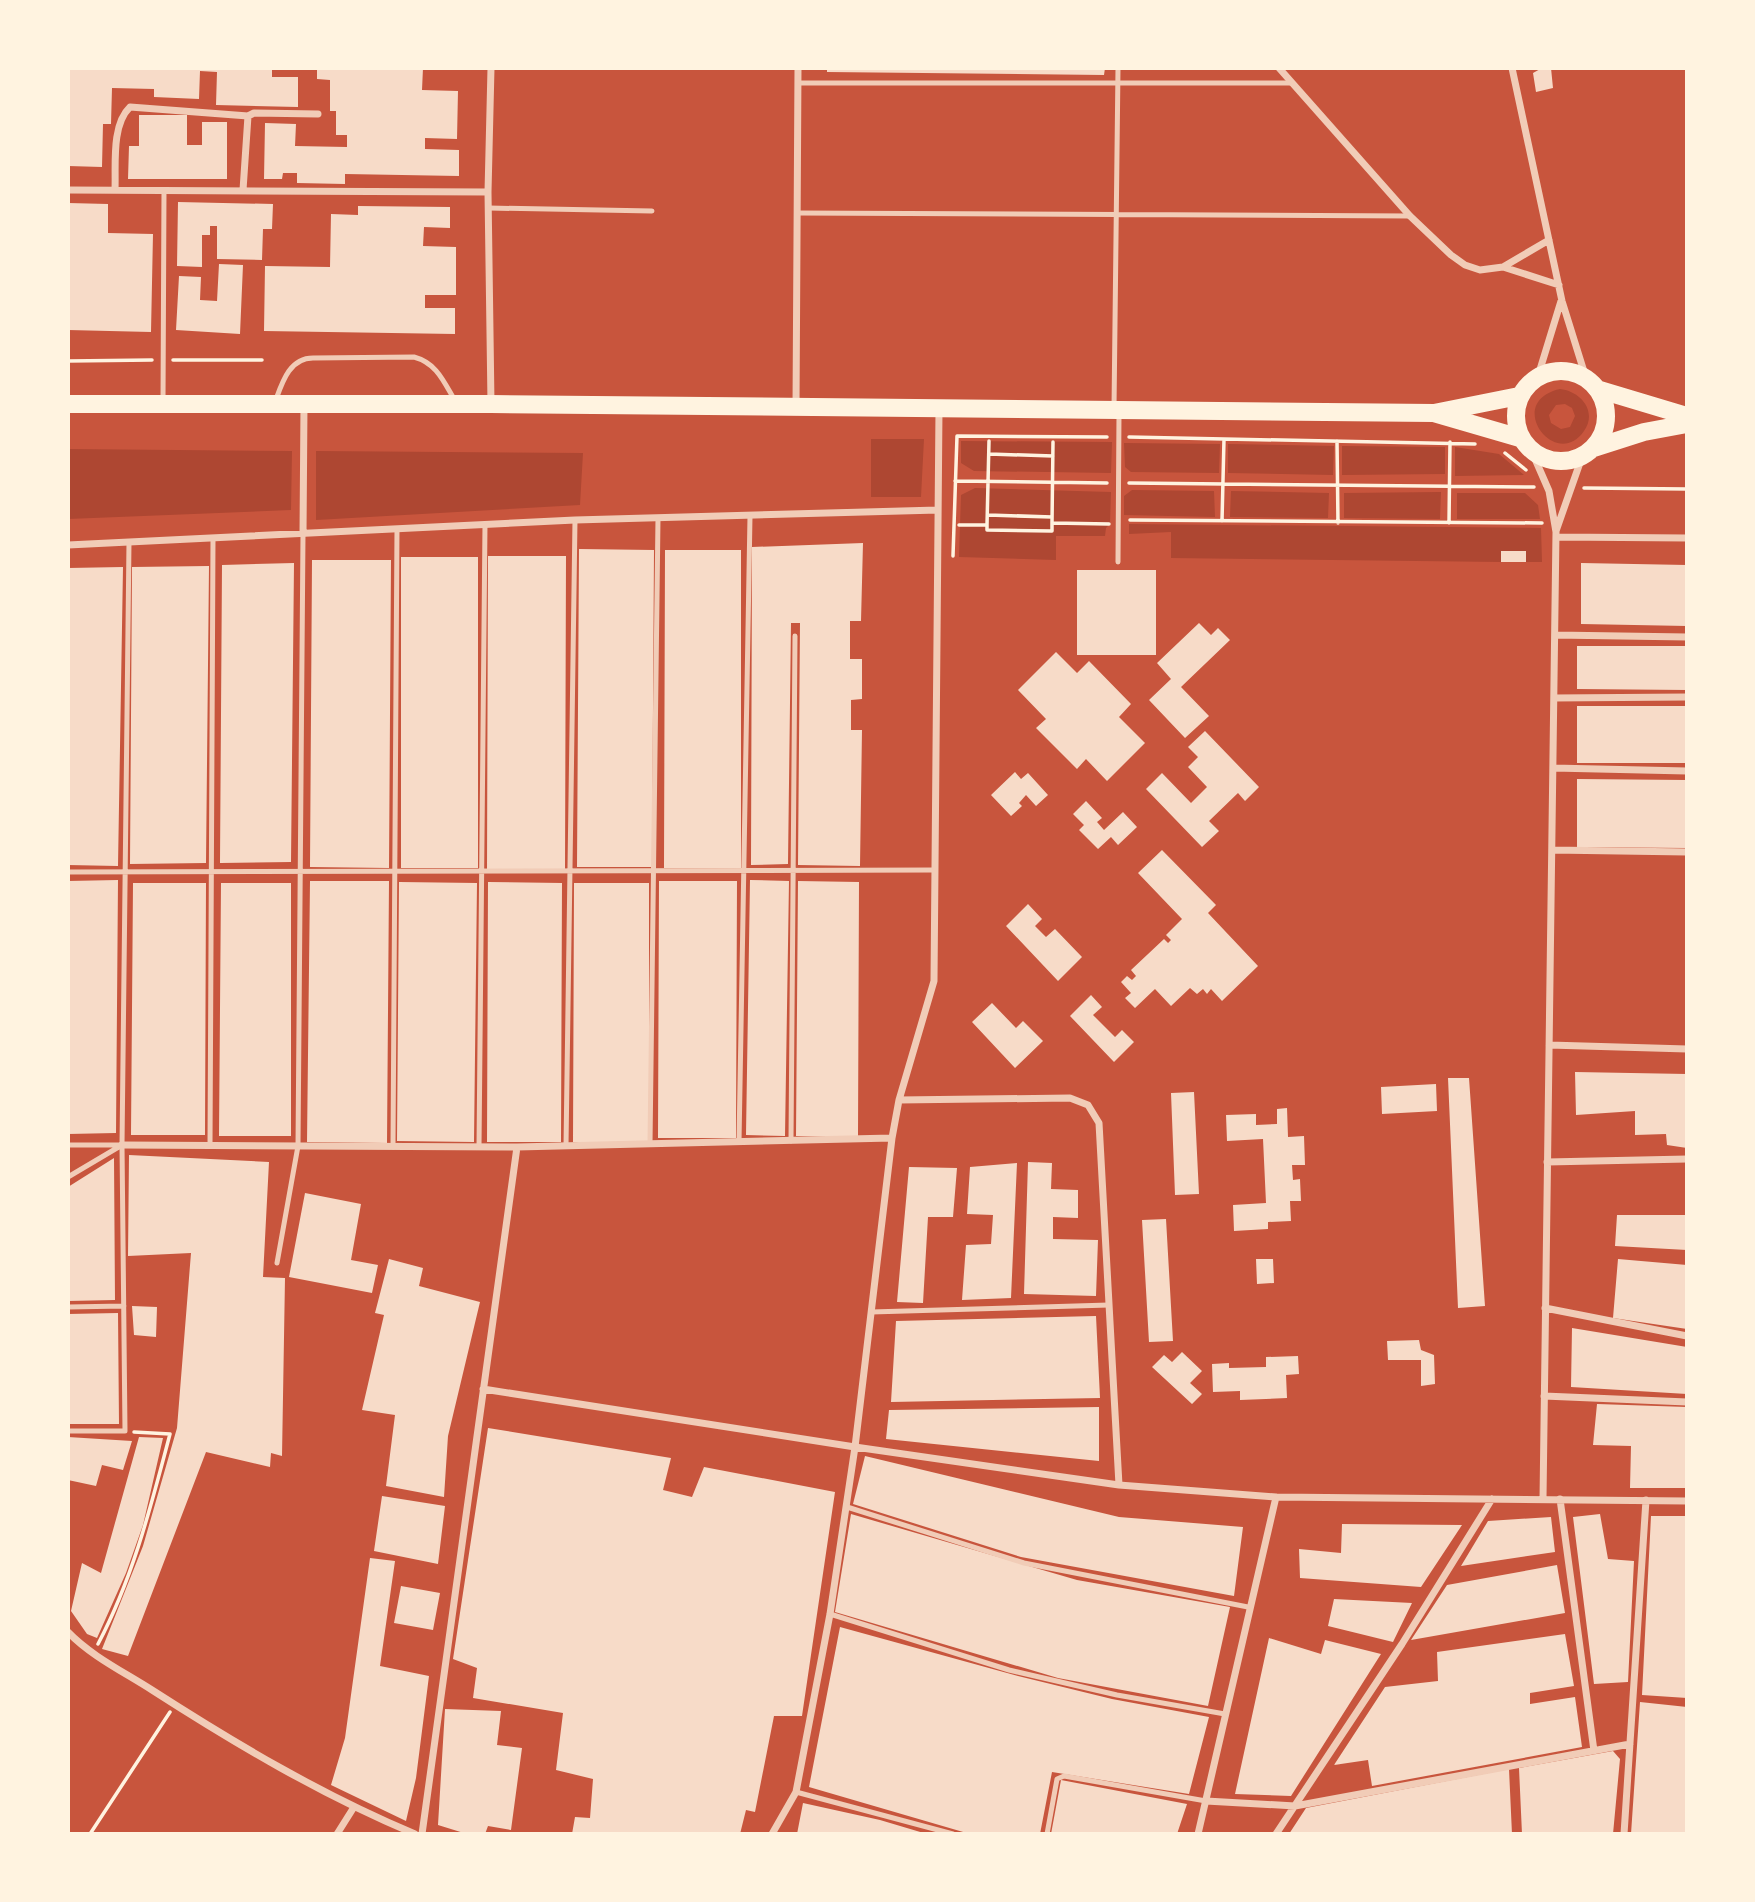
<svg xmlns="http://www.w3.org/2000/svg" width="1755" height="1902" font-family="'Zilla Slab',serif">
	<rect width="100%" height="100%" fill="#c8553d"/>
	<path fill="#ae4732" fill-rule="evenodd" d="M1560,389C1580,391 1598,411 1584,431C1556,472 1503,402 1560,389ZM1565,404L1572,408L1575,416L1570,427L1561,429L1551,423L1549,415L1556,405Z
		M871,439H924L921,497H871Z
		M961,441L1112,442L1111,473L974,471L961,463Z
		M1124,443L1220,444L1219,473L1131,472L1125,467Z
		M1228,444L1334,446L1333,475L1228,473Z
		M1342,446L1445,447V474L1342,475Z
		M1455,447L1499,454L1524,475L1455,476Z
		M68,449L292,451L291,510L68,519Z
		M316,451L583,453L580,505L316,520Z
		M975,488L1111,492L1110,524L1106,528L1105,536H1056V560L959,557L961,495Z
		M1132,490L1214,491L1215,517L1124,515V496Z
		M1231,491L1329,493L1328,518L1230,517Z
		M1441,492L1440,519L1344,518V493Z
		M1457,493H1525L1538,505L1540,519H1457Z
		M1129,524L1541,528L1542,562H1526L1525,551H1502L1501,562L1171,558V532L1129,534Z"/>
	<path fill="#f7dbc8" d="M68,68H272V77H298V107L216,105L217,72L200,71L199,99L154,97V89L112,88L111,124H103L102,167L68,166Z
		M317,68H423L422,90L458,91L457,139L425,138V149L459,150V176L345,174V184L297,183V173H283L282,179H264L265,123L296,124L295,146L347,147V135H336V111H330V80L317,79Z
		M827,68H1105L1104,75L827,72Z
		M1542,68H1551L1553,88L1536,92L1533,73Z
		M139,115H187V145H202V122H227V179H128L129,146H139Z
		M178,202L273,204L272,229H263L262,260L217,259V226H210V235H202V267L177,266Z
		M68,203L108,204V233L153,234L151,332L68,330Z
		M358,206L450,207V228L424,227L423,246L456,247V295H425V308H455V334L264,331L265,266L330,267L331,214L358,215Z
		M219,264L243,265L240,334L176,330L179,276L201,277L200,300L217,301Z
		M863,543L861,621H850V659H862V699L851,700V730H862L860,866L798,865L800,623H791L788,864L751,865L752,547Z
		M579,549L654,550L652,867H577Z
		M665,550H741V868H664Z
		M1501,551H1526V562H1501Z
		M488,556H566L565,870H487Z
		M401,557H478V868H401Z
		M312,560H391L389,868L310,867Z
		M294,563L291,862L220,863L222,565Z
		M1581,563L1687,565V626L1581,624Z
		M209,566L206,863L130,864L132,567Z
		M123,567L118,866L68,865V568Z
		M1077,570H1156V655H1077Z
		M1199,623L1211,635L1218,628L1230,640L1181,687L1209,716L1185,738L1149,700L1171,679L1157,663Z
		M1577,646H1687V690L1577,689Z
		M1056,652L1077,673L1089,661L1131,704L1119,717L1145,743L1107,781L1086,759L1077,769L1036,728L1046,719L1018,690Z
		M1577,706H1687V763H1577Z
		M1205,731L1259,787L1245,801L1238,793L1209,821L1219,831L1202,847L1146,789L1162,773L1191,803L1207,787L1188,767L1198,757L1188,747Z
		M1015,772L1021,779L1028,773L1048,795L1036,806L1026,795L1019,803L1022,806L1011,816L991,795Z
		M1577,779L1687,780V848L1577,847Z
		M1086,801L1102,818L1097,822L1104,830L1123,812L1137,827L1118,845L1111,837L1098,849L1079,830L1084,825L1073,814Z
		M1162,850L1216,905L1208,913L1258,966L1222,1001L1211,989L1207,994L1203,989L1197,994L1190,988L1171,1006L1155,989L1135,1008L1125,998L1131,993L1121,982L1127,976L1132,980L1136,976L1131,970L1164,939L1168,943L1171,940L1166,935L1182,919L1138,873Z
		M118,880L116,1133L68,1134V881Z
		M750,880L789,881L785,1136L746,1135Z
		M310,881H389L387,1143L307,1142Z
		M659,881H737L736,1138H658Z
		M798,881L859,882L858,1137L796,1136Z
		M399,882L477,883L474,1142L397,1141Z
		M488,882L562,883L561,1142H487Z
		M133,883H206L205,1135H131Z
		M221,883H291V1136H219Z
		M574,883H649V1142H573Z
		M1028,904L1042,919L1035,926L1046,937L1055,929L1082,957L1058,981L1006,926Z
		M1091,995L1102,1007L1093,1015L1115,1037L1122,1030L1134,1042L1114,1062L1070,1016Z
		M992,1003L1016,1028L1023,1021L1043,1041L1015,1068L972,1022Z
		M1575,1072L1687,1074V1148L1667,1145L1666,1134L1635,1135V1111L1576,1115Z
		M1448,1078H1469L1485,1306L1458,1308Z
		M1436,1084L1437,1111L1382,1114L1381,1087Z
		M1194,1092L1199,1194L1175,1195L1171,1093Z
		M1287,1108L1288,1137L1304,1136L1305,1165H1292L1293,1180L1300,1179L1301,1201H1290L1291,1221L1268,1222V1229L1234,1231L1233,1205L1266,1203L1263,1139L1227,1141L1226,1115L1256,1114V1125L1277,1124V1109Z
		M129,1155L269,1162L263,1277L285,1278L282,1456L271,1453L270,1467L206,1452L128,1656L102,1649L143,1546L177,1428L191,1253L128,1256Z
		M114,1158L115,1300L68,1301V1187Z
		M1028,1162L1052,1163L1051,1189L1078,1190V1218L1053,1217V1239L1098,1240L1096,1296L1024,1294Z
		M1017,1163L1011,1298L962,1300L966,1245L991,1244L993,1215L967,1214L970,1167Z
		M909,1167L957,1168L953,1217H928L923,1303L897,1302Z
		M305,1193L361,1204L351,1260L378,1265L372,1293L289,1277Z
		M1617,1215H1687V1250L1615,1246Z
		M1166,1219L1173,1341L1149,1342L1142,1220Z
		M389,1259L423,1268L419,1286L480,1302L448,1436L444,1497L386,1486L395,1415L362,1410L384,1315L375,1313Z
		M1256,1259H1273L1274,1283L1257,1284Z
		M1618,1259L1687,1265V1329L1613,1318Z
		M132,1306L157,1307L156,1337L134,1335Z
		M118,1313L119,1424H68V1314Z
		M1096,1316L1100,1398L891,1402L896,1321Z
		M1572,1328L1687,1347V1394L1571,1387Z
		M1419,1340L1421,1350L1434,1355L1435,1384L1421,1386V1360H1388L1387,1341Z
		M1182,1352L1202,1371L1190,1383L1202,1394L1192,1404L1152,1367L1164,1355L1172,1362Z
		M1298,1356L1299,1374L1286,1375L1287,1398L1240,1400V1391L1213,1392L1212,1364L1229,1363V1368L1266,1367V1357Z
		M1597,1404L1687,1407V1488H1630L1631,1446L1593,1445Z
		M1099,1407V1461L886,1439L889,1410Z
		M488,1428L671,1458L663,1490L692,1497L704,1467L835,1492L802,1716H774L755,1812L746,1810L740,1834H572L575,1817L590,1818L593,1779L556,1770L563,1713L473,1698L477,1668L453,1659Z
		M68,1437L132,1441L123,1470L102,1465L96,1486L68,1480Z
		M139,1437L163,1438L143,1525L126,1573L97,1638L87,1634L71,1611L82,1563L101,1573Z
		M865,1456L1119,1517L1243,1527L1234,1596L1021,1557L853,1504Z
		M382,1496L445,1506L438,1564L374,1551Z
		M851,1514L1077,1580L1230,1607L1208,1706L1058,1678L835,1612Z
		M1600,1514L1608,1559L1634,1561L1628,1682L1594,1684L1573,1517Z
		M1651,1516H1687V1698L1642,1695Z
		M1551,1517L1555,1552L1461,1566L1488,1521Z
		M1342,1524L1462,1525L1421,1587L1300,1578L1299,1549L1341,1553Z
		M370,1558L395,1561L380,1666L429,1676L416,1778L406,1821L331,1785L345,1738Z
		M1557,1565L1565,1613L1411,1640L1447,1585Z
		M401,1586L440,1593L433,1630L394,1623Z
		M1334,1599L1412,1603L1393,1642L1328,1626Z
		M840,1627L1018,1676L1112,1699L1209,1717L1189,1794L1052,1772L1040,1834H970L809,1787Z
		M1565,1634L1574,1686L1530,1693V1704L1575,1697L1582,1747L1372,1786L1368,1760L1334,1765L1385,1687L1438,1681L1437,1652Z
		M1269,1638L1321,1654L1325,1640L1381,1654L1291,1796L1235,1794Z
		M1640,1702L1687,1707V1834H1631Z
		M445,1709L501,1711L497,1745L522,1748L511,1830L488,1826L485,1834H467L438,1825Z
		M1613,1751L1620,1759L1613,1834H1522L1519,1768Z
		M1509,1769L1512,1834H1289L1306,1808Z
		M1061,1780L1187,1804L1177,1834H1051Z
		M803,1803L880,1820L927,1834H797Z"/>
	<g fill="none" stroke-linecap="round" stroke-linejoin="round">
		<path stroke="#fff3e0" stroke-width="3.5" d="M173,360H262
			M68,361L152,360
			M1129,437L1475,444
			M1337,441L1338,523
			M1505,453L1526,470
			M989,454L1053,456
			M955,481L1107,483
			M1129,483L1534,487
			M1584,488L1687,489
			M988,515L1052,517
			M1130,520L1542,523
			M1222,521L1224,439
			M1052,523L1053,442
			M1449,523L1450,442
			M959,525H987V530L1052,531V523L1109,524
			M987,525L989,441
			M953,556L957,436L1107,437
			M98,1644C133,1578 151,1506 170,1434L134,1432
			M90,1834L170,1712"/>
		<path stroke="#f1ccb7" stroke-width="5" d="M798,83H1292
			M489,208L652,211
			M797,213L1410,216
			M163,401L164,191
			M275,402C282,383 289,358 313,358L414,357C436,363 443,380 454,399
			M1114,408L1118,68
			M1118,562L1119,414
			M68,872L935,870
			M791,1141L795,636
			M739,1142L750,516
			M650,1144L658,518
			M68,1145H121
			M210,1145L213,538
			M566,1146L575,520
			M393,1147L397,529
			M479,1147L485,524
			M68,1177L122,1145
			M277,1263L298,1146L303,534
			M68,1307L124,1306
			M871,1312L1109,1305
			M68,1431H125L122,1145L129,542
			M847,1507L1024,1563L1248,1607
			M830,1614L1009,1670L1117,1695L1225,1714
			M796,1792L953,1834
			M1047,1834L1057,1779L1064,1776L1206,1801"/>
		<path stroke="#f1ccb7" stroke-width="7" d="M491,68L488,192L491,403
			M1279,68L1410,216L1451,255L1465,265L1480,270L1503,267L1559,285
			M1512,68L1562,301L1586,378
			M68,190L488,192
			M115,190C116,166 111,125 130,107L248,116
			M243,190L248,116L254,113L318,114
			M1503,267L1549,240
			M1538,376L1561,301
			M796,407L798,68
			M1532,452L1549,491L1556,532L1543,1499
			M1556,531L1582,457
			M303,534L304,405
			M1556,537L1687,538
			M68,545L575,520L938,510
			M1555,635L1687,637
			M1554,698L1687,697
			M1553,768L1687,771
			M1552,850L1687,852
			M1549,1045L1687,1049
			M899,1100L1070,1098L1088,1105L1099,1123L1119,1485
			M122,1145L517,1147L892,1138
			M1547,1162L1687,1159
			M1545,1308L1687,1336
			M483,1389L855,1447L1119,1485L1276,1497L1687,1501
			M1544,1396L1687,1402
			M1560,1499L1594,1751
			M68,1632C91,1656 124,1672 152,1690C236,1744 322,1795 415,1834
			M1206,1801L1295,1806L1630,1744
			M337,1834L354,1807
			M422,1834L517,1147
			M772,1834L796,1792L830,1614L855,1447L892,1138L899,1100L934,981L939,410
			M1198,1834L1276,1497
			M1276,1834L1402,1644L1492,1499
			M1624,1834L1646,1500"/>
		<path stroke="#fff3e0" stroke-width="18" d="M1516 416a45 45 0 1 1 90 0a45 45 0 1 1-90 0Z
			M1597,389L1687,416
			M68,404H491L1434,413L1519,396
			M1434,413L1520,438
			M1594,448L1644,432L1687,424"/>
	</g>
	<rect width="1755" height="1902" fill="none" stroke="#fff3e0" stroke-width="140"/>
</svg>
